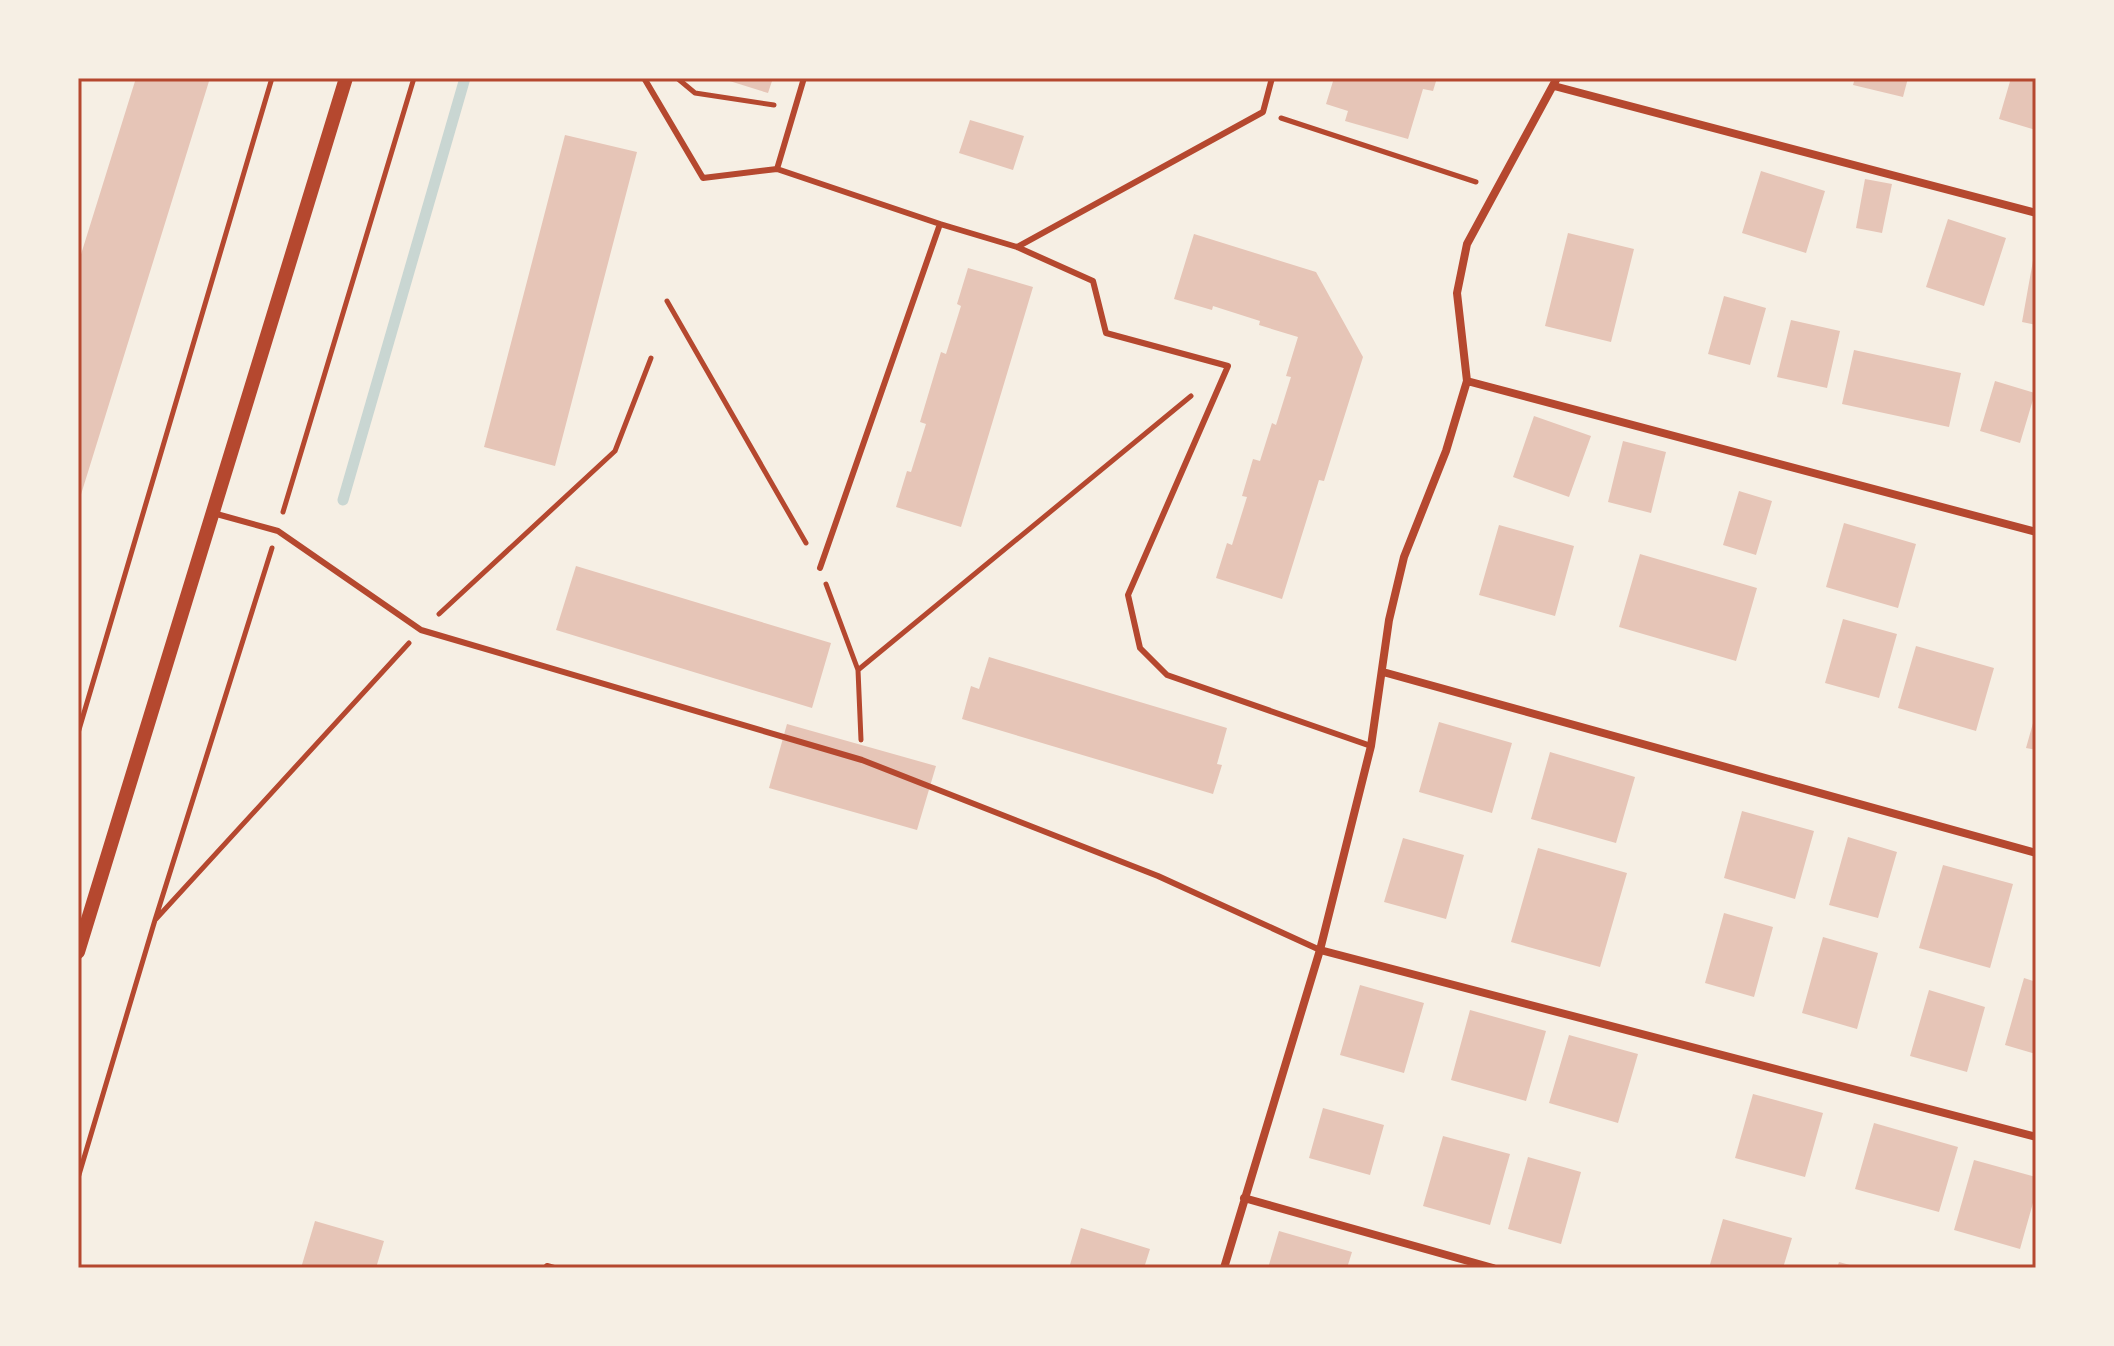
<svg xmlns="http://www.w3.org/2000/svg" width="2114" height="1346" font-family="'Source Serif 4',serif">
	<rect width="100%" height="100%" fill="#f6efe4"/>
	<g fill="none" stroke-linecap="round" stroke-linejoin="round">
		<path stroke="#c9d6d2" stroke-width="11" d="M343,500L465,78"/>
	</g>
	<path fill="#e6c5b7" d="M136,78H210L79,501L78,264Z
		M720,78H773L768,93Z
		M1334,78H1437L1433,91L1423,89L1408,139L1345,121L1348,111L1326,104Z
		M1855,78H1908L1903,97L1853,85Z
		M2011,78H2036V130L1999,119Z
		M970,120L1024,136L1013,170L959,153Z
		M565,135L637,152L555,466L484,447Z
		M1761,171L1825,191L1806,253L1742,233Z
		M1865,179L1892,184L1882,233L1856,228Z
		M1948,219L2006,238L1984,306L1926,287Z
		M1568,233L1634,249L1611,342L1545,326Z
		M1194,234L1316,272L1363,357L1324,481L1319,480L1282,599L1216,578L1227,543L1232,545L1247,497L1242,496L1253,459L1260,461L1272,423L1276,425L1291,377L1286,376L1298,337L1259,325L1260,321L1213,306L1212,310L1174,299Z
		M2034,255H2036V325L2022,322Z
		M968,268L1033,287L961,527L896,507L907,471L911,472L926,424L920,422L941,352L946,354L961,306L957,304Z
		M1724,296L1766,308L1750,365L1708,354Z
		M1791,320L1840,331L1827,388L1777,377Z
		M1854,350L1961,373L1949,427L1842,404Z
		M1995,381L2035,393L2020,443L1980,431Z
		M1534,416L1591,436L1569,497L1513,477Z
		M1623,441L1666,452L1651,513L1608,502Z
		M1739,491L1772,501L1756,555L1723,545Z
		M1844,523L1916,544L1898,608L1826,587Z
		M1499,525L1574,546L1555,616L1479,595Z
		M1640,554L1757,588L1736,661L1619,627Z
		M576,566L831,643L812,708L556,630Z
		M1843,619L1897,634L1879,698L1825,683Z
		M1916,646L1994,668L1976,731L1898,708Z
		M989,657L1227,728L1217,764L1222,765L1213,794L962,719L971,686L979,689Z
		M2035,716H2036V750L2026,748Z
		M1439,722L1512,743L1492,813L1419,792Z
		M787,724L936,766L917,830L769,788Z
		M1550,752L1635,777L1616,843L1531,819Z
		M1742,811L1814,831L1795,899L1724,878Z
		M1848,837L1897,852L1878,918L1829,905Z
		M1403,838L1464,855L1446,919L1384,902Z
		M1538,848L1627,873L1600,967L1511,942Z
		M1943,865L2013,884L1990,968L1919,948Z
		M1724,913L1773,927L1754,997L1705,983Z
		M1823,937L1878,953L1857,1029L1802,1013Z
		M2024,978L2036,982V1054L2005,1045Z
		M1360,985L1424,1003L1404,1073L1340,1055Z
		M1929,990L1985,1007L1967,1072L1910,1056Z
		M1470,1010L1546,1031L1526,1101L1451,1080Z
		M1569,1035L1638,1054L1618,1123L1549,1103Z
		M1753,1094L1823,1113L1805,1177L1735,1158Z
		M1323,1108L1384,1125L1370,1175L1309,1158Z
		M1874,1123L1958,1147L1939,1212L1855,1189Z
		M1443,1136L1510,1154L1490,1225L1423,1206Z
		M1528,1157L1581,1172L1561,1244L1508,1229Z
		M1974,1160L2036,1177V1192L2020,1249L1954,1230Z
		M1723,1219L1792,1238L1783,1268H1709Z
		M315,1221L384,1241L376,1268H301Z
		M1081,1228L1150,1249L1144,1268H1069Z
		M1279,1231L1352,1252L1347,1268H1268Z
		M1839,1262L1857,1267V1268H1837Z"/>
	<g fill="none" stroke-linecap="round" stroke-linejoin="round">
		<path stroke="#b5482f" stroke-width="5" d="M677,78L695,93L774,105
			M1281,118L1476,182
			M667,301L806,543
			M283,512L414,78
			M826,584L858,670L861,740
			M439,614L615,451L651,358
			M858,670L1191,396
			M78,733L272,78
			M156,919L409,643
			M78,1178L155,920L272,548"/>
		<path stroke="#b5482f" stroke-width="6" d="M644,78L703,178L777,169L940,224L1017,247L1263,112L1272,78
			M777,169L804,78
			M1017,247L1093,281L1106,333L1228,366L1128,595L1140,648L1167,675L1371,746
			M213,513L278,531L421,630L862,760L1158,876L1320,950
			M820,568L940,224
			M545,1268L547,1266L554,1268"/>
		<path stroke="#b5482f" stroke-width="8" d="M1554,86L2036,213
			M1467,381L2036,532
			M1383,672L2036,853
			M1320,950L2036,1137
			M1244,1198L1493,1268
			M1224,1268L1320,950L1371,746L1389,620L1404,557L1446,451L1467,381L1457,293L1467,244L1557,78"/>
		<path stroke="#b5482f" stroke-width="14" d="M78,952L346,78"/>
	</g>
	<rect width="2114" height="1346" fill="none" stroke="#f6efe4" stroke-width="160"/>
	<rect x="80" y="80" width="1954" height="1186" fill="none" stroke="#b5482f" stroke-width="3"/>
</svg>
